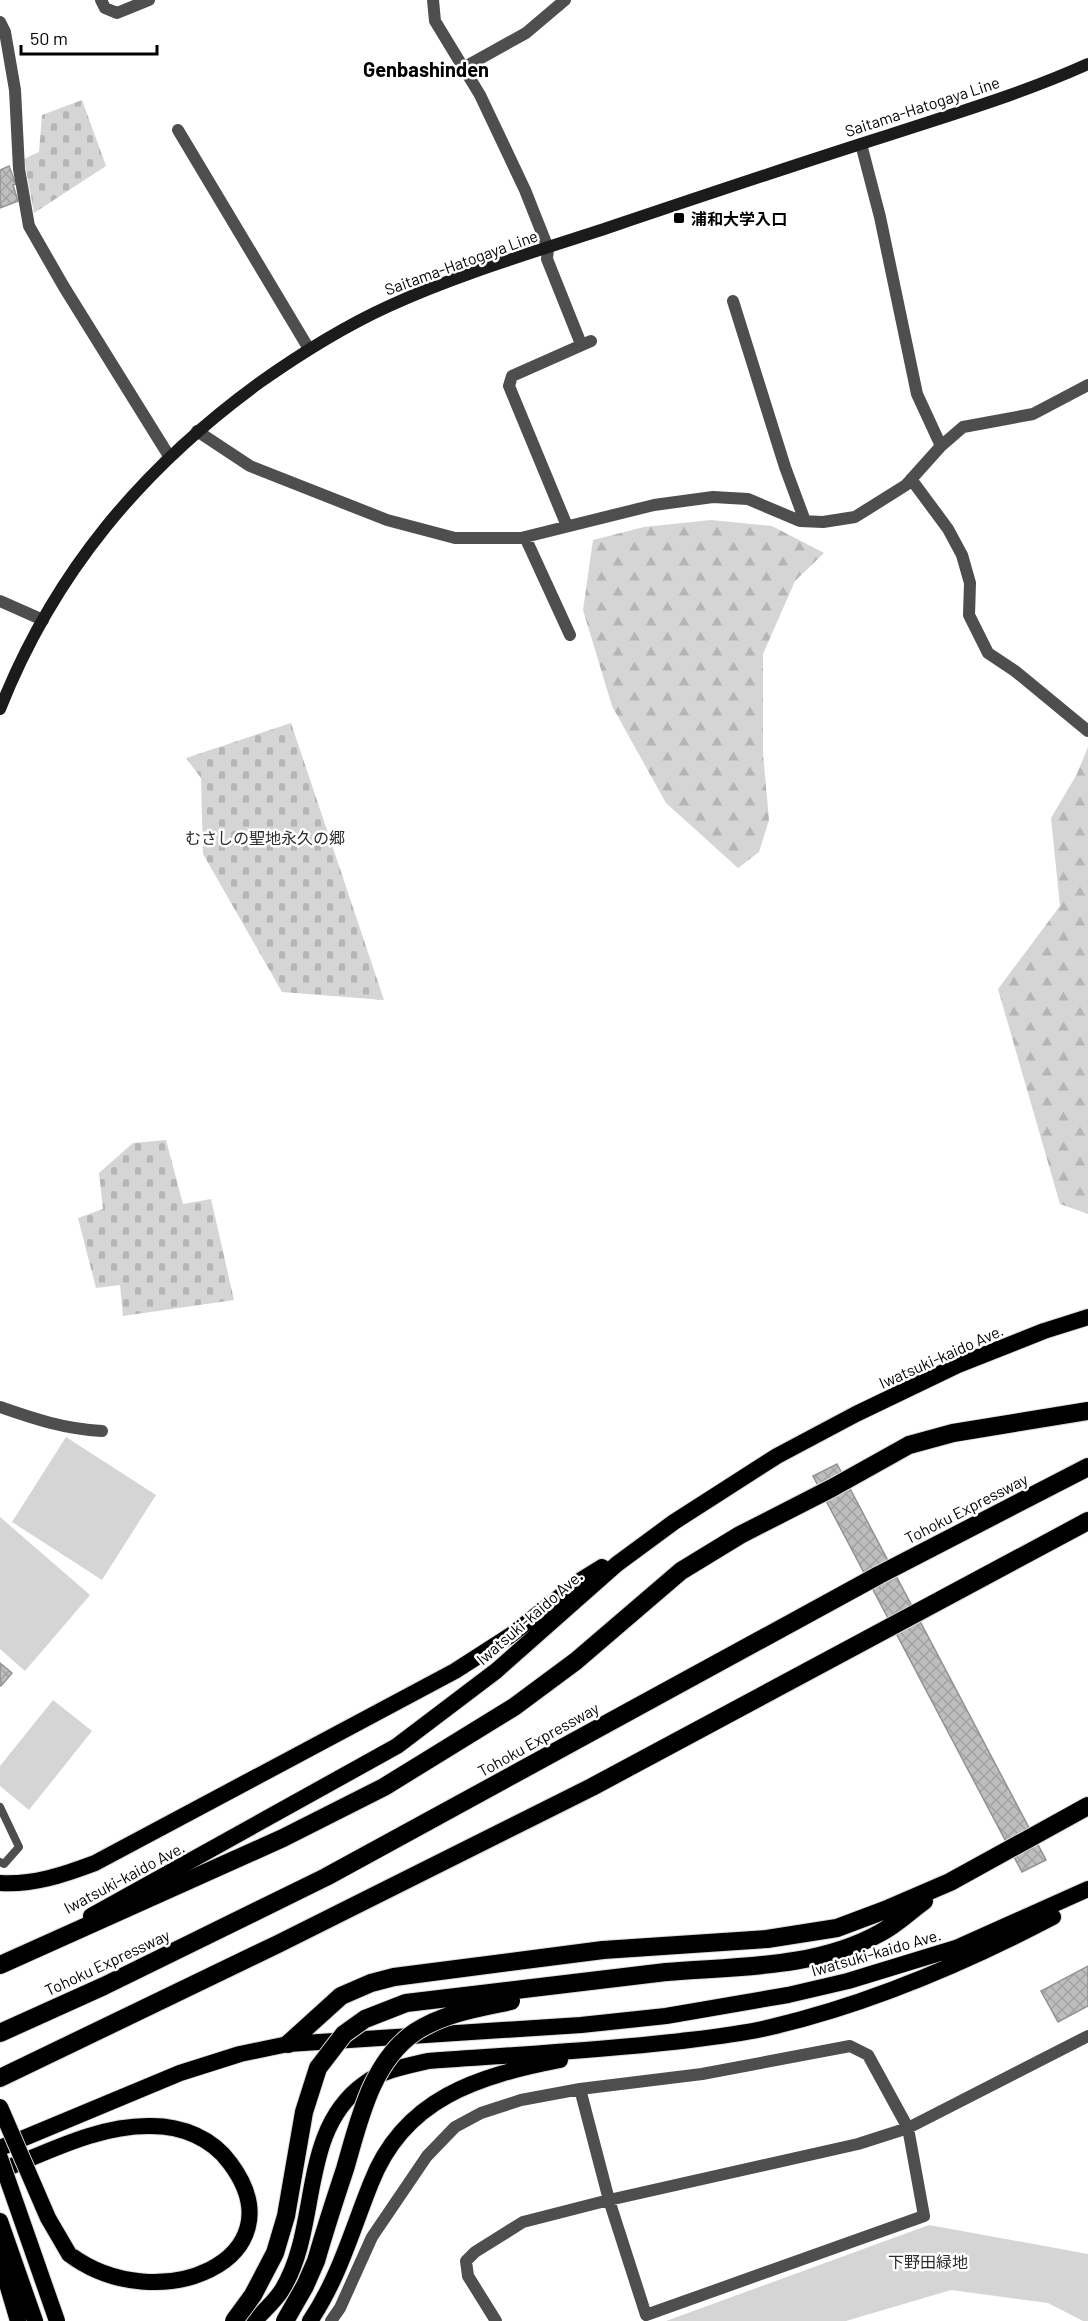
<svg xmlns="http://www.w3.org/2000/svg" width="1088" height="2321" font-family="Barlow,'Noto Sans JP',sans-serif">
	<defs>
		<pattern id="forest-firs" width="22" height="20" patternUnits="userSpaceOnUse" patternTransform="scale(1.5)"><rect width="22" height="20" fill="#d5d5d5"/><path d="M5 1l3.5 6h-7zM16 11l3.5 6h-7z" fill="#b5b5b5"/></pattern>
		<pattern id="cemetery-stones" width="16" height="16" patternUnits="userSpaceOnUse" patternTransform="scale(1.5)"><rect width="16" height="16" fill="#d5d5d5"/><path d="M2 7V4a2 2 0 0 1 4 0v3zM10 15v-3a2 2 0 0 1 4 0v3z" fill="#b5b5b5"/></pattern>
		<pattern id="building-cross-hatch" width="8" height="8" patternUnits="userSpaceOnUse" patternTransform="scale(1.5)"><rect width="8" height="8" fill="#bebebe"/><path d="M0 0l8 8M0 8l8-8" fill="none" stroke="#a2a2a2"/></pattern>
	</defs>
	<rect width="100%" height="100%" fill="#fff"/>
	<path fill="url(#forest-firs)" d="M711,520L772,526L824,553L795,581L763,654V753L769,820L759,852L738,868L666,803L612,706L583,610L593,540L644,527Z
		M1088,747V1214L1060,1204L998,989L1060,906L1051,818L1077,774Z"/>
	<path fill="url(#cemetery-stones)" d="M82,100L106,166L34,213L24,159L39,152L42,115Z
		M291,723L384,1000L282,992L203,854L201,778L186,758Z
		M166,1140L183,1204L211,1199L234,1300L123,1316L120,1285L96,1288L78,1218L103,1209L99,1173L133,1143Z"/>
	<path fill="#d5d5d5" d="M66,1437L156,1495L102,1580L12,1522Z
		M0,1517L90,1595L25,1671L0,1649Z
		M53,1700L92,1731L29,1810L0,1786V1766Z
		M929,2225L1088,2254V2321H1083L1048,2303L951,2290L846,2321H666Z"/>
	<path fill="url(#building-cross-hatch)" stroke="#929292" stroke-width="1.5" d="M9,166L16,184L13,185L18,201L0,208V170Z
		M837,1464L1046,1860L1022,1872L813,1476Z
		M0,1663L12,1673L1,1686L0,1685Z
		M1088,1966V2006L1058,2022L1041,1991Z"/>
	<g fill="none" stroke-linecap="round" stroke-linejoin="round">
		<g stroke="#dbdbdb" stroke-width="18">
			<path id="trunk" d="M0,1883C34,1885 63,1875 95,1863L455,1671L511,1635L581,1580L602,1567
				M91,1916L397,1746L496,1671L617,1564L674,1522L777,1456L856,1414L958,1365L1044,1331L1088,1317
				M0,2148L180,2073L240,2054L288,2044L581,2025L666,2016L788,1995L848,1981L956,1948L1088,1889
				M0,2171C48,2152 98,2125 151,2126C182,2126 212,2138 230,2163C302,2259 158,2321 69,2254
				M0,2221L35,2321
				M0,2246L7,2284L18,2321
				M254,2321C263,2312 275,2301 282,2290C321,2226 298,2132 364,2084C382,2070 407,2066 428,2061C510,2055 591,2051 672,2042C705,2038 739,2035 771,2027C870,2004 963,1964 1053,1917
				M310,2321C339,2278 352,2230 371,2183C404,2098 478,2076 560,2060"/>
		</g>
		<g stroke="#dbdbdb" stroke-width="20">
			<path id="motorway" d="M0,1965L283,1838L384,1787L514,1707L576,1661L681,1571L740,1535L832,1488L909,1445L953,1433L1088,1411
				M666,1972C737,1966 815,1969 880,1933C896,1925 910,1911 924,1901
				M0,2033L104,1986L326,1877L879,1575L1088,1467
				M288,2044L341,1996L371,1983L394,1977L603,1950L767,1939L837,1928L885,1910L950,1882L1088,1806
				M0,2078L278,1944L592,1787L1088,1521"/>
		</g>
		<path stroke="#4e4e4e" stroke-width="8" d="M0,1807L19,1847L4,1864L0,1862"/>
		<path stroke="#4e4e4e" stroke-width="12" d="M101,0L105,8L117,13L149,0
			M433,0L435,21L480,95L525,190L548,248L547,259L581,344
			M0,22L5,32L15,90L19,169L29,226L64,287L169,456
			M463,68L526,33L565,0
			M178,130L309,349
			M861,144L880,217L917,394L941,446
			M733,301L785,467L805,521
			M197,431L250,466L387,520L455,538H521L654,505L713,497L748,499L800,521L823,522L855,517L906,485L941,446L963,427L1033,414L1088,385
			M911,479L948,529L962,555L970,583L969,615L988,653L1015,671L1088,731
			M567,526L509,386L512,376L591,341
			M525,537L570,635
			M0,601L43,620
			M0,1407C34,1419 65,1429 102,1431
			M331,2321L340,2308L372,2237L427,2156L455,2127L481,2113L521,2100L580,2089L702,2074L850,2046L868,2055L908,2128L924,2216L646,2315L609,2200L580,2089
			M496,2321L468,2276L466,2261L475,2252L523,2222L609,2200L858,2144L908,2128L1088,2036"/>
		<path stroke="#1b1b1b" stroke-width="12" d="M0,709C54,573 141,469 259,383C300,354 343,327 389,306C461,273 538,251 613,226C705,195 797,164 889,135C956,113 1024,93 1088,64"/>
		<use href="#trunk" stroke="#000" stroke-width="16"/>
		<use href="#motorway" stroke="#000" stroke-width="18"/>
		<g stroke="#dbdbdb" stroke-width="18" stroke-linecap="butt">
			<path id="trunk-bridge" d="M0,2107L48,2218L69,2254
				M0,2158L57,2321"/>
		</g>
		<g stroke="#dbdbdb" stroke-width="20" stroke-linecap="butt">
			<path id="motorway-bridge" d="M234,2321L253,2295L275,2253L286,2216L304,2112L318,2068L344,2034L365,2019L406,2003L666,1972
				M285,2321L305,2286L316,2261C325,2230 335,2199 345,2169C359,2121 371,2062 415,2032C444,2013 478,2008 511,2001"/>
		</g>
		<use href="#trunk-bridge" stroke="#000" stroke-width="16"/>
		<use href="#motorway-bridge" stroke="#000" stroke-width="18"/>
	</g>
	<rect fill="#000" stroke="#fff" stroke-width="2" x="673" y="212" width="12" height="12" rx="3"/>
	<g text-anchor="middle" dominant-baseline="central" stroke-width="5" stroke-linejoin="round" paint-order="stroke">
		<g font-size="16" fill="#000" stroke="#fff">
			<text transform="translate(922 106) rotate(-18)">Saitama-Hatogaya Line</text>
			<text transform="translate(461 262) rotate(-20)">Saitama-Hatogaya Line</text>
			<text transform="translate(941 1356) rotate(-24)">Iwatsuki-kaido Ave.</text>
			<text transform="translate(966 1508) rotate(-27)">Tohoku Expressway</text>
			<text transform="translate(529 1617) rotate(-41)">Iwatsuki-kaido Ave.</text>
			<text transform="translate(538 1739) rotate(-29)">Tohoku Expressway</text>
			<text transform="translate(124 1877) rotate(-28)">Iwatsuki-kaido Ave.</text>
			<text transform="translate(876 1952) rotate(-16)">Iwatsuki-kaido Ave.</text>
			<text transform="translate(107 1962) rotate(-25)">Tohoku Expressway</text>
		</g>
		<g font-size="16" font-weight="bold" fill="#000" stroke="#fff" text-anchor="start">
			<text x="691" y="218">浦和大学入口</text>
		</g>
		<g font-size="16" fill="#2c2c2c" stroke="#fff">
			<text x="265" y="837">むさしの聖地永久の郷</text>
			<text x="928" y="2261">下野田緑地</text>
		</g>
		<g font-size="20" font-weight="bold" fill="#000" stroke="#fff">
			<text x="426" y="69">Genbashinden</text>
		</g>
	</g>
	<path d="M21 45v9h136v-9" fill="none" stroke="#000000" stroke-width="3"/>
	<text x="30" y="45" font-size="18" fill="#000000" stroke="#ffffff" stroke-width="4.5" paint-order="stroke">50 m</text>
</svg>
